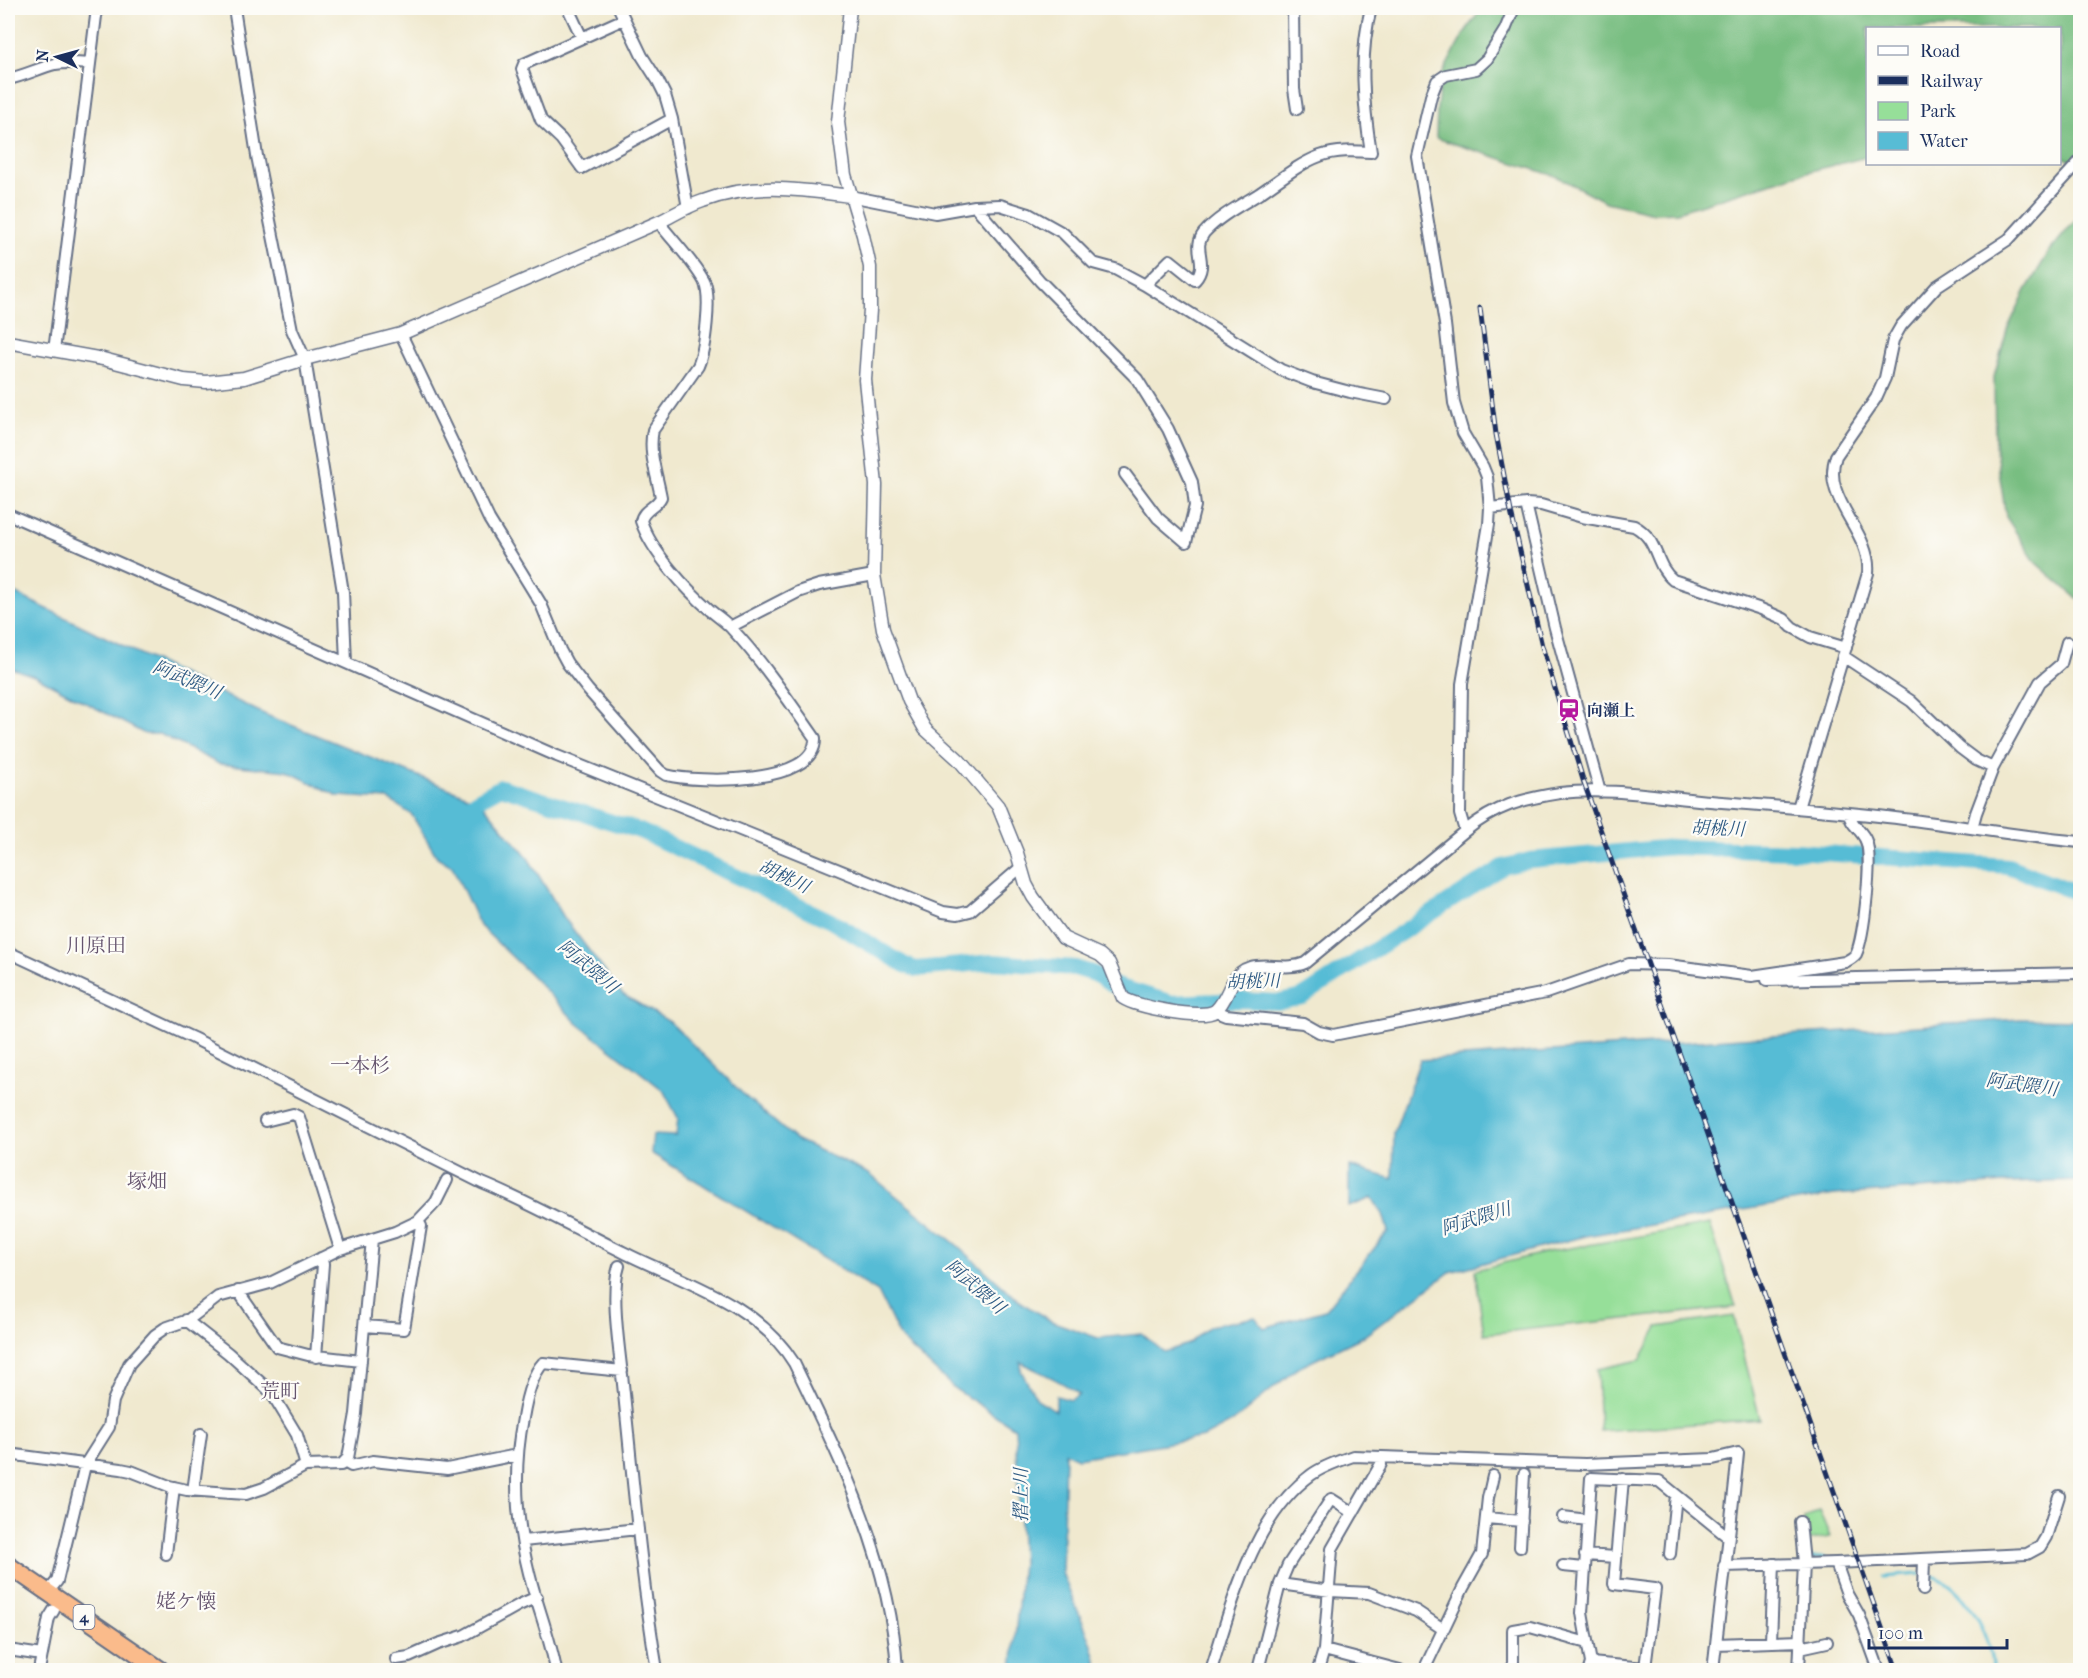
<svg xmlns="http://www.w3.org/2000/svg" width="2088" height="1678" font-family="'IM FELL French Canon','Noto Serif JP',serif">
	<rect width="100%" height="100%" fill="#fdfcf7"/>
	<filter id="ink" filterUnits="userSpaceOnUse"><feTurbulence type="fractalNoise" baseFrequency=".0167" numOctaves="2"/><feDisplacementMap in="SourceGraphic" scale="12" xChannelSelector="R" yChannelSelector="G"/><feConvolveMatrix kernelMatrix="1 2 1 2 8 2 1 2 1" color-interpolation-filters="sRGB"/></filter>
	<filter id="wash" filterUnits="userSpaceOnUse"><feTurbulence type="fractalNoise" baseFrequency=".008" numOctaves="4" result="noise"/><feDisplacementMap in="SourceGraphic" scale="24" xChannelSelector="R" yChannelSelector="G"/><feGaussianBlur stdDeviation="1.35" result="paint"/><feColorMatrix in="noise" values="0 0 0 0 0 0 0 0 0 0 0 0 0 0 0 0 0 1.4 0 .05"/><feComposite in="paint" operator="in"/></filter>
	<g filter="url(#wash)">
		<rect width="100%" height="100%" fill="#f0e9cf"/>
		<path fill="#96df99" stroke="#58877c" stroke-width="1.5" d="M1710,1224L1736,1307L1484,1334L1475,1270L1547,1252Z
			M1734,1316L1760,1419L1600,1431L1597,1369L1640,1360L1658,1327Z
			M1819,1510L1830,1537L1805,1541L1804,1519Z"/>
		<path fill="#78be81" stroke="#4a7670" stroke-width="1.5" d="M1482,8H2080V163L2060,157V28H1868L1867,157L1799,174L1677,212L1654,213L1606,202L1558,177L1436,138L1437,107L1441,76L1465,32Z
			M2080,190V601L2036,563L2006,517L1995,445L1994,377L2007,330L2026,290L2049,252L2078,217Z"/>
		<path fill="#57bcd5" stroke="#39769a" stroke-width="1.5" fill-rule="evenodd" d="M8,590L266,715L480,801L528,858L565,919L622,994L670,1022L746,1097L795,1139L869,1174L958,1246L1020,1302L1051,1321L1098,1338L1142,1334L1164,1352L1188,1344L1210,1326L1255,1317L1264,1328L1325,1310L1388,1231L1383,1214L1372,1198L1349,1207V1166L1393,1179L1394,1133L1420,1060L2020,1019L2080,1020V1181L2005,1183L1834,1195L1585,1236L1450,1272L1364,1336L1296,1369L1234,1421L1204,1437L1078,1458L1065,1452L1062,1573L1091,1642L1099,1670H1012L1022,1563L1015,1428L955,1389L901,1339L878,1292L651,1153L653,1135L676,1136L678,1118L663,1090L577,1023L529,973L480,926L452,866L437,857L412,815L388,799L338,796L287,771L219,764L160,734H145L37,677L8,667ZM1021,1362C1040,1373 1061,1380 1079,1394L1071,1400L1056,1396V1411L1037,1399L1021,1371Z"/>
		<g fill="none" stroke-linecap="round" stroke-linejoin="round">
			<path stroke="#57bcd5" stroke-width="3" d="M1810,1558H1824
				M1927,1575C1962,1578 1993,1639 1992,1670
				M1884,1577L1920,1574"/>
			<path stroke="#57bcd5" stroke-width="16" d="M459,810L501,787L640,831L831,921L905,965L916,969L993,962L1075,968L1095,974L1110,984L1172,1003L1240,1000L1280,1002L1302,997L1503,867L1530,860L1673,847L1795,851L2008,866L2080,894"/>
		</g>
	</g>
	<g filter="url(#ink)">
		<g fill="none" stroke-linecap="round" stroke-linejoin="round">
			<g stroke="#667086" stroke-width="14">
				<path id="minor" d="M234,8L257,156L292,330L305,359L343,592L346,662
					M568,8L582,38
					M619,8L642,56L658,81L665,95L672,119L688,208
					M1293,8L1294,89L1297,109
					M624,19L524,64L522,69L541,120L561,139L582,168L672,119
					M8,79C24,76 39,68 55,64C66,62 78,63 90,64
					M850,196L935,213L975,206L1000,205L1029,214L1063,233L1093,263L1115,269L1145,285L1281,370L1312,382L1350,392L1386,399
					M975,206L1040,281L1137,379L1168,429L1192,482L1195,506L1186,542L1158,518L1125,474
					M1145,285L1170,260L1195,280C1210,263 1191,249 1204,233C1218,217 1239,206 1257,195C1277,182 1298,164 1320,156C1337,150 1354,151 1371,152C1363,104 1359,55 1371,8
					M401,334L489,519L541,604L560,650L567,663L588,690L660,771L666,775C697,783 817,786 815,738C789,701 763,662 732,629C726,622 718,617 711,611C686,589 652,553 641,521C643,509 656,508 661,497C657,475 648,452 653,430L698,366C705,350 712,296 704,281C694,263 677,245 664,229L661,221
					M54,351L97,8
					M1526,504L1555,628L1600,792
					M1490,508L1526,504L1541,505L1582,517L1634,526C1659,539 1654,565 1673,580L1761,609L1784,619L1792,627L1810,637L1846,648
					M8,514L557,756L943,912L958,914L970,911L1020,868
					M730,627L798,592L819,585L874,575
					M1843,656L1911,701L1960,748L1976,760L1993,768
					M1798,808L1868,573C1872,531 1820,499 1836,456L1876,398L1885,378L1893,340L1901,326L1937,286L2009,239L2080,161
					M1972,828L1976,813L1993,768L2040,682L2061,664L2067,642
					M1465,831L1460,814L1462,684L1489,524L1490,508L1487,477L1483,467L1463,433L1454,403L1445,324L1417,156L1431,96L1437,81L1446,75L1476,69L1487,59L1505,30L1514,8
					M8,952L193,1038L482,1183C531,1203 576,1229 623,1252C684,1283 755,1301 794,1363C841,1460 891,1561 897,1670
					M1767,980L2080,973
					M1232,983C1248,952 1280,974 1305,963L1465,831C1496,806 1521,799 1560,793C1609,787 1661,797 1710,801C1769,806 1828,810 1887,817C1951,824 2016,836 2080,842
					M1216,1011L1226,1015L1303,1023L1319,1032L1333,1035L1546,993L1629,964L1668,965L1752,976L1845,962C1849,960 1853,958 1856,954C1864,938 1873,856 1866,841C1862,830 1850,825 1849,813
					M265,1121L293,1114L299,1117L340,1249
					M418,1221L436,1202L447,1180
					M619,1266C610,1293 620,1354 623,1384C633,1480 641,1576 657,1670
					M238,1291L277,1347L308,1355L361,1361
					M186,1320L228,1353L271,1392L297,1435L306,1466
					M316,1357L323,1264L321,1258
					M8,1454L121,1469L131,1471L169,1486L187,1490L246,1494L264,1488L305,1466L341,1465L348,1458L356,1414L372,1239
					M344,1462L351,1466L373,1461L447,1469L517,1455
					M193,1491L201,1434
					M1563,1517L1588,1520
					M1486,1518L1522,1521
					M523,1541L638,1529
					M1520,1547L1524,1474
					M166,1554L174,1487
					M1670,1554L1676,1495
					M1585,1555L1616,1557
					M1836,1563L1847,1594L1859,1615L1879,1670
					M1563,1566L1584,1568
					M1724,1566L1836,1563L2027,1554L2040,1547L2046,1537L2059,1496
					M1280,1584L1330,1591L1369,1593L1416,1611L1443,1629
					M1923,1590L1924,1559
					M48,1592L57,1581L85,1465L109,1427L113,1401L126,1371L129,1364L155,1335L165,1328L188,1320L218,1297L270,1283L340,1249L395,1232L418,1221L421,1226L404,1329L364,1326
					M1771,1641L1774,1564
					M1716,1644L1801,1641
					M1800,1648L1827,1642
					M8,1650L42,1655
					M1324,1650L1400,1670
					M396,1659L409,1657L438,1644L463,1636L519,1605L537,1597
					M1591,1663L1645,1668L1655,1589L1614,1584L1623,1479
					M39,1670L49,1618L54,1610
					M556,1670C550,1637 537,1606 529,1573C516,1522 513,1469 523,1418C526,1400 531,1376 543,1363L622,1371
					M1211,1670C1232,1604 1252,1519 1311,1475C1323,1466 1339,1461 1353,1456L1585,1464L1713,1459L1738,1453C1731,1526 1721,1598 1713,1670
					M1258,1670L1280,1584L1288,1565L1331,1499L1353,1513
					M1318,1670L1324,1650L1332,1549L1381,1464
					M1424,1670L1463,1588L1482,1554L1488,1498L1493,1476
					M1513,1670V1630L1530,1627L1587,1643
					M1589,1670L1591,1663L1582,1613L1591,1478L1659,1481L1728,1537
					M1799,1670L1804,1563L1800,1522"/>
			</g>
			<g stroke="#667086" stroke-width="15">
				<path id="tertiary" d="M850,8L838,122L845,175L863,235L870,267V310L865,380L876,485L874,575L883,629L909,701L925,729L959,760L998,806L1017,853L1026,884L1033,897L1063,938L1100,955L1109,963L1123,998C1137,1007 1202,1020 1215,1011C1223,1005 1228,991 1232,983
					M8,342L103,359L184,380L206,382L244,378L305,359L401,334L661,221C675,214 688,206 703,201C754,182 798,189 850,196"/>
			</g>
			<g stroke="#667086" stroke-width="20">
				<path id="trunk" d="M8,1565L161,1670"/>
			</g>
			<use href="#minor" stroke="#fff" stroke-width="10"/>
			<use href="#tertiary" stroke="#fff" stroke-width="12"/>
			<use href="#trunk" stroke="#fabb8b" stroke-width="16"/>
			<g stroke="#1b2f5e" stroke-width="5">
				<path id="rail" d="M1480,308L1496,434L1511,512L1542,646L1584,783L1897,1670"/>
			</g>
			<use href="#rail" stroke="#fdfcf7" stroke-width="3" stroke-dasharray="9" stroke-linecap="butt"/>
		</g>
	</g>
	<defs>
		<g id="station-bare" transform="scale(1.8)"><path d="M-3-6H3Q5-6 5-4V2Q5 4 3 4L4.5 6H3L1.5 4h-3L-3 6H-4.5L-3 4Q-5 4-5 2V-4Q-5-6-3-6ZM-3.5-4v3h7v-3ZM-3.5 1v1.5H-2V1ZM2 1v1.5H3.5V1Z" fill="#b5179e" stroke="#fdfcf7" stroke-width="2.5" paint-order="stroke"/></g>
	</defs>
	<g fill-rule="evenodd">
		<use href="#station-bare" x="1569" y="710"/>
	</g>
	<g text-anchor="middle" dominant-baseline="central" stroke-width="4.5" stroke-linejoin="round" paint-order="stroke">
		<rect fill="#fdfcf7" stroke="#5f6c8c" stroke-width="1.5" x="73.5" y="1605" width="21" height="24" rx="4.5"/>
		<g font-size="15" font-weight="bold" fill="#1b2f5e">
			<text x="84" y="1617">4</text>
		</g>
		<g font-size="16" font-weight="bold" fill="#1b2f5e" stroke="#fdfcf7" text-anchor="start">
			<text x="1587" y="710">向瀬上</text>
		</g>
		<g font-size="18" font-style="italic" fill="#2d5982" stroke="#fdfcf7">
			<text transform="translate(187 680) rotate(23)">阿武隈川</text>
			<text transform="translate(1718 829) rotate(2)">胡桃川</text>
			<text transform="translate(784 877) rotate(25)">胡桃川</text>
			<text transform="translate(588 967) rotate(40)">阿武隈川</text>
			<text transform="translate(1253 982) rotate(-2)">胡桃川</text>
			<text transform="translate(2022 1085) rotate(8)">阿武隈川</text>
			<text transform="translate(1476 1219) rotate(-17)">阿武隈川</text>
			<text transform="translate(975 1287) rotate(41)">阿武隈川</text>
			<text transform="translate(1021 1495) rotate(-90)">摺上川</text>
		</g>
		<g font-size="20" fill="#65546e" stroke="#fdfcf7">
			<text x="96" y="945">川原田</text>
			<text x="360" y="1065">一本杉</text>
			<text x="147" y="1181">塚畑</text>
			<text x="280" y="1391">荒町</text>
			<text x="186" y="1601">姥ケ懐</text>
		</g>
	</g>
	<rect width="2088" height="1678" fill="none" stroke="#fdfcf7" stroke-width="30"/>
	<rect x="1866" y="27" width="195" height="138" fill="#fdfcf7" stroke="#a3aaba" stroke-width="1.5"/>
	<rect x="1878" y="46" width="30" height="9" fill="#ffffff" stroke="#a3aaba" stroke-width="1.5"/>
	<text x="1920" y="57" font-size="18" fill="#1b2f5e">Road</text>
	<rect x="1878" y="76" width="30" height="9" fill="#1b2f5e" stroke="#a3aaba" stroke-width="1.5"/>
	<text x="1920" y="87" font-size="18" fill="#1b2f5e">Railway</text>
	<rect x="1878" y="102" width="30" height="18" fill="#96df99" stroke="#a3aaba" stroke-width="1.5"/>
	<text x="1920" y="117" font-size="18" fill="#1b2f5e">Park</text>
	<rect x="1878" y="132" width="30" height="18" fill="#57bcd5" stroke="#a3aaba" stroke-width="1.5"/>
	<text x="1920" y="147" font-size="18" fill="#1b2f5e">Water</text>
	<g transform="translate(57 57) rotate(275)" stroke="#fdfcf7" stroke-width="4.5" paint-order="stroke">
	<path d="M0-4.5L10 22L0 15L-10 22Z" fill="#1b2f5e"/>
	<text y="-9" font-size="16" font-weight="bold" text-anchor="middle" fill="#1b2f5e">N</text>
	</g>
	<path d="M1869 1639v9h138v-9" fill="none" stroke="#1b2f5e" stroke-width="3"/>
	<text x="1878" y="1639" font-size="18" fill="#1b2f5e" stroke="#fdfcf7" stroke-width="4.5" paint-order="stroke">100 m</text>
</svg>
